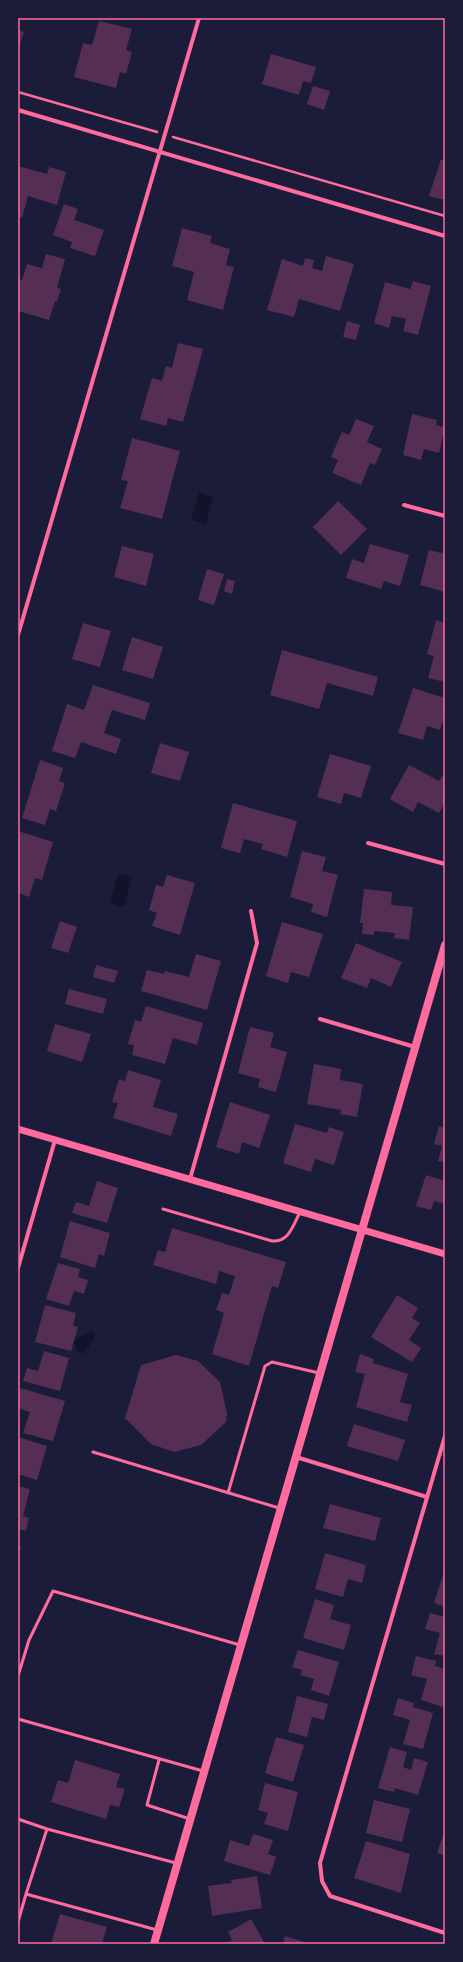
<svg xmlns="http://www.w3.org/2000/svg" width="463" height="1962" font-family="Arial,sans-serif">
	<rect width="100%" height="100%" fill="#1b1b3a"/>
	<path fill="#12122b" d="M199,493L213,497L206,524L191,520Z
		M118,874L132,877L125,904L122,907L110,903Z
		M89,1331L95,1333L94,1339L84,1353H78L74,1341Z"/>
	<path fill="#542f53" d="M99,21L132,29L126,50L132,52L126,74L120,72L116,88L74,77L83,43L92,45Z
		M18,30L24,32L18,50Z
		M271,54L316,67L311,83L303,81L299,95L262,84Z
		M313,86L330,91L324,110L307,104Z
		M441,159L445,161V200L429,196Z
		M18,166L47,174L49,167L66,172L57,205L28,196L22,218L18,216Z
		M64,204L78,209L74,220L104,230L95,256L70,248L72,242L53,235Z
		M182,228L212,236L210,243L230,249L226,265L234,267L223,310L187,300L194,272L172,266Z
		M46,254L65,259L57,288L61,289L57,302L55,301L49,320L18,311V279L22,280L27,264L42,268Z
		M326,256L354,264L340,311L299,299L294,317L267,310L282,259L303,266L305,258L314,260L312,268L322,271Z
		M413,281L431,286L418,335L403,331L406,319L392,316L389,328L374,323L385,282L410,289Z
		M347,321L360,325L356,340L343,337Z
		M178,343L203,349L183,422L168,418L166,426L140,419L152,378L162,381L166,366L172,368Z
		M412,414L437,420L436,425L445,427L439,453L424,449L421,460L403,455Z
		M356,419L374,426L367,442L382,449L375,465L370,463L361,485L332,473L338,460L331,457L342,432L349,435Z
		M132,438L180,451L162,519L120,508L128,481L121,480Z
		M338,501L367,529L341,555L313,527Z
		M370,544L409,555L400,586L384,581L381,589L346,578L352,559L364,563Z
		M122,546L154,554L146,586L114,577Z
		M429,550L445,554V592L420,585Z
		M207,569L224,574L214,605L198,600Z
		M227,579L235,581L232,594L224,591Z
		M436,620L445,623V682L428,678L434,656L427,654Z
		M83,623L111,631L100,667L72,659Z
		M132,637L163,647L153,679L122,670Z
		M282,650L378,677L373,696L327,683L319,709L270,695Z
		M93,685L150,703L145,720L112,710L104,733L121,739L116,754L81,742L75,758L52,751L67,704L84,710Z
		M413,688L445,698V713L440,730L427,726L423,740L398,733Z
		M160,743L189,752L180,781L151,773Z
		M330,754L371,766L361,798L344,793L341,804L317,797Z
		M40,760L63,768L59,781L65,783L56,811L50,809L45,825L22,818Z
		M409,765L439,781L442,776L445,778V802L439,813L418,802L413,812L390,799Z
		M233,803L297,821L287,857L261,849L263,844L244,839L240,853L221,848Z
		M18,831L53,842L42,880L35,878L29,897L18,893Z
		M302,851L326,857L322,871L338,875L327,917L311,912L313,904L290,897Z
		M167,875L195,883L180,935L152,926L157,913L149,910L156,885L163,887Z
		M364,889L392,892L391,905L413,907L409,940L394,938L395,933L374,931V935L362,934L363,923H360Z
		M60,921L77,927L68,953L51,948Z
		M282,922L323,934L309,977L291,972L288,983L266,976Z
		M356,943L402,962L391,987L371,978L367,988L341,978Z
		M196,954L221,961L207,1010L141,991L147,970L164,974L165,971L189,977Z
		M96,965L118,971L114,983L93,977Z
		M69,989L107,999L103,1014L65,1004Z
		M146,1006L203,1023L197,1045L173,1038L165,1064L132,1055L134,1045L128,1044L135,1020L141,1022Z
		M55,1024L91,1034L82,1062L47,1051Z
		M250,1027L274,1033L270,1047L287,1052L276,1092L258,1087L260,1079L238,1073Z
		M314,1064L341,1069L340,1080L363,1084L357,1117L340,1114L341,1110L307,1104Z
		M128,1070L161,1080L153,1107L178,1114L171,1136L113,1118L118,1103L112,1102L119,1079L125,1081Z
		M230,1102L270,1115L259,1148L242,1142L239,1154L216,1147Z
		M295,1124L327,1133L329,1127L344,1132L334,1165L315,1159L311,1172L283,1163Z
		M439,1126L445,1128V1162L438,1161L442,1146L434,1144Z
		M426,1175L445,1181V1204L434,1201L431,1210L416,1206Z
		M97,1181L118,1188L107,1223L72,1213L76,1202L89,1206Z
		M70,1221L110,1233L104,1256L99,1254L95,1268L60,1257Z
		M172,1228L286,1262L278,1288L272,1286L249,1366L212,1354L224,1313L216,1310L222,1293L229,1295L235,1276L219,1271L216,1284L153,1265L158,1250L165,1252Z
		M58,1263L80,1269L78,1277L88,1280L84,1294L74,1291L69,1306L46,1299Z
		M397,1295L418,1308L412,1318L420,1323L409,1340L421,1348L412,1362L371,1337Z
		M45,1305L76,1313L73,1325L78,1327L71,1351L35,1342Z
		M44,1351L69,1358L60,1391L23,1381L27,1368L38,1371Z
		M360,1354L374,1359L373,1363L408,1374L400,1402L412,1405L407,1422L356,1407L365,1374L355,1372Z
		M176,1355L198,1361L220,1382L227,1414L226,1422L201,1445L174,1452L151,1444L125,1418L141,1365Z
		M20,1388L65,1401L53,1441L23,1433L30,1412L18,1408Z
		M354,1424L405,1440L398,1461L347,1446Z
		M18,1437L47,1446L37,1480L18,1474Z
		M18,1486L30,1489L23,1516L29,1518L26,1531L18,1529Z
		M330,1504L381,1518L375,1541L323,1528Z
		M18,1546L21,1547L18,1556Z
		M325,1553L366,1565L362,1583L348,1579L343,1597L315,1589Z
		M445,1569V1607L434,1603Z
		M315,1599L334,1605L330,1619L351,1625L344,1650L303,1638Z
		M430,1613L445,1617V1656L434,1654L440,1633L425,1629Z
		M298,1650L339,1662L329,1696L311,1690L314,1679L300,1675L302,1670L292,1667Z
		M416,1656L436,1661L435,1666L445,1669V1701L443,1707L421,1700L427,1679L411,1675Z
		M297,1696L328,1704L324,1720L312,1717L307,1737L288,1732Z
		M398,1698L414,1703L413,1707L433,1713L423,1749L403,1744L410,1720L393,1715Z
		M276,1737L304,1745L293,1782L265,1773Z
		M390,1747L407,1752L403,1767L411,1770L414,1758L428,1762L418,1795L395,1788L394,1792L378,1788Z
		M75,1760L120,1774L116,1787L125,1789L119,1807L110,1805L106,1819L51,1802L58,1780L68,1783Z
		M265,1783L298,1792L288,1831L264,1824L268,1813L258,1810Z
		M374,1800L410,1809L402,1842L366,1833Z
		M253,1834L273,1840L268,1854L276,1857L270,1875L224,1861L230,1840L249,1846Z
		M443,1835L445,1836V1855L437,1853Z
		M366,1841L410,1854L401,1893L354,1878Z
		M257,1876L262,1908L212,1916L208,1886L232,1883L231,1880Z
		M60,1914L107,1927L102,1944H51Z
		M251,1919L265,1944H225L232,1940L228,1932Z
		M285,1936L311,1944H283Z"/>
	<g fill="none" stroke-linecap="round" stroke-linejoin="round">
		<path stroke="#ff6b9d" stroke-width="2.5" d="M18,92L157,132
			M173,137L445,216"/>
		<path stroke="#ff6b9d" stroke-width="3" d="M163,1209L272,1241C289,1242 293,1226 300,1212
			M93,1452L279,1508
			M228,1493L265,1366L272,1362L319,1373
			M18,1676L29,1640L53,1591L240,1645
			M18,1719L203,1771
			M159,1760L147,1805L190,1819
			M18,1819L47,1829
			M26,1894L47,1829L176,1863
			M18,1922L26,1894L157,1930"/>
		<path stroke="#ff6b9d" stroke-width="4" d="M18,110L445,236
			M404,505L445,516
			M18,635L199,18
			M368,843L445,864
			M320,1019L415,1047
			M190,1179L257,943L251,911
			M18,1268L55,1140
			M445,1436L320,1863L322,1881L330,1896L445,1933
			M296,1457L427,1497"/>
		<path stroke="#ff6b9d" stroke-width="7" d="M18,1129L445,1254"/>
		<path stroke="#ff6b9d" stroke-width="8" d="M154,1944L445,945"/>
	</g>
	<rect width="463" height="1962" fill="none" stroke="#1b1b3a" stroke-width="38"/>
	<rect x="19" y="19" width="425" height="1924" fill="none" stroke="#ff6b9d" stroke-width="1.5"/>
</svg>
